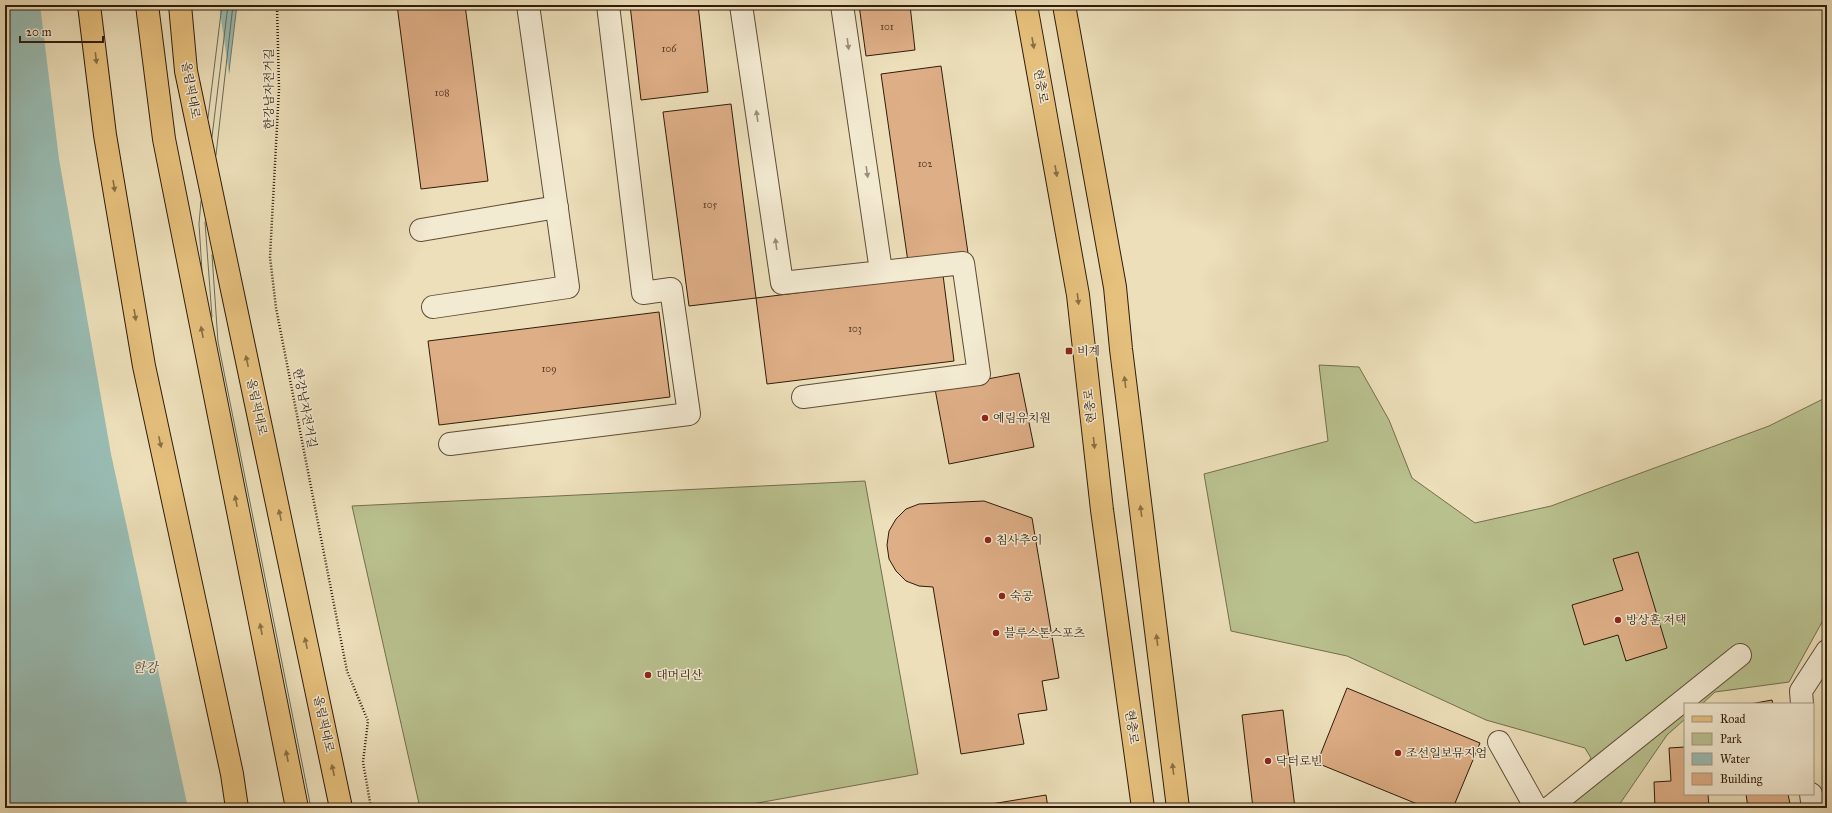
<svg xmlns="http://www.w3.org/2000/svg" width="1832" height="813" font-family="'IM FELL Great Primer','Noto Serif KR',serif">
	<rect width="100%" height="100%" fill="#ecdfba"/>
	<filter id="stains"><feTurbulence type="fractalNoise" baseFrequency=".005" numOctaves="4"/><feColorMatrix values="0 0 0 0 .2 0 0 0 0 .09 0 0 0 0 .02 0 0 0 .5 -.17"/></filter>
	<radialGradient id="worn" r=".72"><stop offset=".6" stop-color="#630" stop-opacity="0"/><stop offset="1" stop-color="#630" stop-opacity=".3"/></radialGradient>
	<path fill="#b9c18f" stroke="#746e4d" d="M1319,365L1359,367L1389,420L1412,478L1475,523L1551,506L1769,426L1827,397V613L1789,682L1715,692L1702,704H1685V719L1667,735L1617,808H1553L1591,758L1585,748L1486,720L1347,656L1231,631L1204,474L1328,441Z
		M865,481L918,774L730,808H420L352,506Z"/>
	<path fill="#99bcb3" stroke="#6f7c70" d="M5,5H237L222,129L214,224L222,341L315,808H5Z"/>
	<path fill="#ecdfba" d="M40,5H219L230,80L224,129L216,224L224,341L317,808H188L111,454L59,159Z"/>
	<g fill="none" stroke-linecap="round" stroke-linejoin="round">
		<path stroke="#646c5f" stroke-width="1" d="M208,118L222,5
			M212,137L228,5
			M216,155L233,5
			M201,201L199,224L202,271
			M205,222L212,317
			M212,255L218,342L311,808"/>
	</g>
	<path fill="#deae86" stroke="#301c0b" d="M397,5H465L488,181L421,189Z
		M630,5H698L708,92L641,100Z
		M859,5H910L915,50L866,56Z
		M941,66L968,253L908,262L881,74Z
		M731,104L756,298L689,306L663,112Z
		M943,275L954,361L767,384L756,298Z
		M659,312L670,397L439,425L428,341Z
		M1019,373L1034,447L949,464L935,389Z
		M984,501L1032,518L1059,678L1042,681L1047,710L1018,714L1024,744L961,754L933,587L919,586L906,581L896,571L889,559L887,545L889,531L896,519L906,509L919,504Z
		M1638,552L1667,648L1626,661L1618,635L1584,645L1572,605L1623,590L1613,559Z
		M1347,688L1480,743L1453,808H1427L1317,763Z
		M1772,700L1773,704H1750Z
		M1283,710L1295,808H1253L1242,715Z
		M1685,747V794H1708L1709,808H1655L1654,782L1671,781L1669,748Z
		M1746,794H1788L1790,804L1766,808H1748Z
		M1046,795L1048,808H967Z"/>
	<g fill="none" stroke-linecap="round" stroke-linejoin="round">
		<g stroke="#5f4d37" stroke-width="24">
			<path id="minor" d="M741,5L782,283L963,263L979,374L803,397
				M842,5L881,271
				M421,230L557,207
				M433,307L568,287L528,5
				M450,444L689,414L671,289L643,293L608,5
				M1802,704L1801,691L1827,651
				M1499,742L1536,808
				M1811,794L1813,808
				M1549,808L1740,655"/>
		</g>
		<g stroke="#301c0b" stroke-width="24">
			<path id="major" d="M1026,5L1078,295L1102,510L1143,808
				M1064,5L1115,287L1121,349L1178,808"/>
		</g>
		<g stroke="#301c0b" stroke-width="24">
			<path id="highway" d="M89,5L105,135L144,366L232,774L237,808
				M147,5L164,139L297,808
				M180,5L186,71L341,808"/>
		</g>
		<path stroke="#301c0b" stroke-width="2.5" stroke-dasharray="1 2" stroke-linecap="butt" d="M277,5L279,89L270,257L276,308L347,671L368,721L363,762L371,808"/>
		<use href="#minor" stroke="#f3ead2" stroke-width="22"/>
		<use href="#major" stroke="#e6c07d" stroke-width="22"/>
		<use href="#highway" stroke="#e6c07d" stroke-width="22"/>
	</g>
	<defs><path id="oneway-solid" d="M-6-.8H1V-3.2L6.5 0L1 3.2V.8H-6Z"/></defs>
	<g fill="#8b6e44">
		<use href="#oneway-solid" transform="translate(1033 43) rotate(80)"/>
		<use href="#oneway-solid" transform="translate(96 58) rotate(83)"/>
		<use href="#oneway-solid" transform="translate(1056 171) rotate(80)"/>
		<use href="#oneway-solid" transform="translate(114 186) rotate(81)"/>
		<use href="#oneway-solid" transform="translate(1078 299) rotate(83)"/>
		<use href="#oneway-solid" transform="translate(135 315) rotate(81)"/>
		<use href="#oneway-solid" transform="translate(202 332) rotate(-101)"/>
		<use href="#oneway-solid" transform="translate(247 361) rotate(-102)"/>
		<use href="#oneway-solid" transform="translate(1125 382) rotate(-97)"/>
		<use href="#oneway-solid" transform="translate(160 442) rotate(78)"/>
		<use href="#oneway-solid" transform="translate(1094 443) rotate(84)"/>
		<use href="#oneway-solid" transform="translate(236 501) rotate(-101)"/>
		<use href="#oneway-solid" transform="translate(1141 511) rotate(-97)"/>
		<use href="#oneway-solid" transform="translate(280 515) rotate(-102)"/>
		<use href="#oneway-solid" transform="translate(261 629) rotate(-101)"/>
		<use href="#oneway-solid" transform="translate(1157 640) rotate(-97)"/>
		<use href="#oneway-solid" transform="translate(306 643) rotate(-102)"/>
		<use href="#oneway-solid" transform="translate(287 756) rotate(-101)"/>
		<use href="#oneway-solid" transform="translate(1173 769) rotate(-97)"/>
		<use href="#oneway-solid" transform="translate(333 770) rotate(-102)"/>
	</g>
	<g fill="#9b8d78">
		<use href="#oneway-solid" transform="translate(848 44) rotate(82)"/>
		<use href="#oneway-solid" transform="translate(757 116) rotate(-98)"/>
		<use href="#oneway-solid" transform="translate(867 172) rotate(82)"/>
		<use href="#oneway-solid" transform="translate(776 244) rotate(-98)"/>
	</g>
	<g fill="#8f2418" stroke="#f3ead2" stroke-width="1.5">
		<rect x="1065" y="347" width="8" height="8" rx="2"/>
		<circle cx="985" cy="418" r="4"/>
		<circle cx="988" cy="540" r="4"/>
		<circle cx="1002" cy="596" r="4"/>
		<circle cx="1618" cy="620" r="4"/>
		<circle cx="996" cy="633" r="4"/>
		<circle cx="648" cy="675" r="4"/>
		<circle cx="1398" cy="753" r="4"/>
		<circle cx="1268" cy="761" r="4"/>
	</g>
	<g text-anchor="middle" dominant-baseline="central" stroke-width="3" stroke-linejoin="round" paint-order="stroke">
		<g font-size="10" fill="#5c402a">
			<text x="887" y="27">101</text>
			<text x="669" y="49">106</text>
			<text x="442" y="93">108</text>
			<text x="925" y="164">102</text>
			<text x="710" y="205">105</text>
			<text x="855" y="329">103</text>
			<text x="549" y="369">109</text>
		</g>
		<g font-size="12" fill="#301c0b" stroke="#f3ead2">
			<text transform="translate(1041 86) rotate(80)">현충로</text>
			<text transform="translate(269 89) rotate(-90)">한강남자전거길</text>
			<text transform="translate(191 90) rotate(80)">올림픽대로</text>
			<text transform="translate(1090 406) rotate(-96)">현충로</text>
			<text transform="translate(257 407) rotate(78)">올림픽대로</text>
			<text transform="translate(305 408) rotate(79)">한강남자전거길</text>
			<text transform="translate(324 724) rotate(78)">올림픽대로</text>
			<text transform="translate(1132 727) rotate(82)">현충로</text>
		</g>
		<g font-size="12" fill="#301c0b" stroke="#f3ead2" text-anchor="start">
			<text x="1077" y="351">비계</text>
			<text x="993" y="418">예림유치원</text>
			<text x="996" y="540">침사추이</text>
			<text x="1010" y="596">숙공</text>
			<text x="1626" y="620">방상훈 저택</text>
			<text x="1004" y="633">블루스톤스포츠</text>
			<text x="656" y="675">대머리산</text>
			<text x="1406" y="753">조선일보뮤지엄</text>
			<text x="1276" y="761">닥터로빈</text>
		</g>
		<g font-size="13" font-style="italic" fill="#504c3d" stroke="#f3ead2">
			<text x="145" y="668">한강</text>
		</g>
	</g>
	<rect width="1832" height="813" fill="none" stroke="#ecdfba" stroke-width="20"/>
	<rect x="6" y="6" width="1820" height="801" fill="none" stroke="#301c0b" stroke-width="2"/>
	<rect x="10" y="10" width="1812" height="793" fill="none" stroke="#301c0b"/>
	<rect x="1684" y="703" width="130" height="92" fill="#f3ead2" stroke="#a59882"/>
	<rect x="1692" y="716" width="20" height="6" fill="#e6c07d" stroke="#a59882"/>
	<text x="1720" y="723" font-size="12" fill="#301c0b">Road</text>
	<rect x="1692" y="733" width="20" height="12" fill="#b9c18f" stroke="#a59882"/>
	<text x="1720" y="743" font-size="12" fill="#301c0b">Park</text>
	<rect x="1692" y="753" width="20" height="12" fill="#99bcb3" stroke="#a59882"/>
	<text x="1720" y="763" font-size="12" fill="#301c0b">Water</text>
	<rect x="1692" y="773" width="20" height="12" fill="#deae86" stroke="#a59882"/>
	<text x="1720" y="783" font-size="12" fill="#301c0b">Building</text>
	<path d="M20 36v6h83v-6" fill="none" stroke="#301c0b" stroke-width="2"/>
	<text x="26" y="36" font-size="12" fill="#301c0b" stroke="#f3ead2" stroke-width="3" paint-order="stroke">20 m</text>
	<rect width="100%" height="100%" filter="url(#stains)"/>
	<rect width="100%" height="100%" fill="url(#worn)"/>
</svg>
